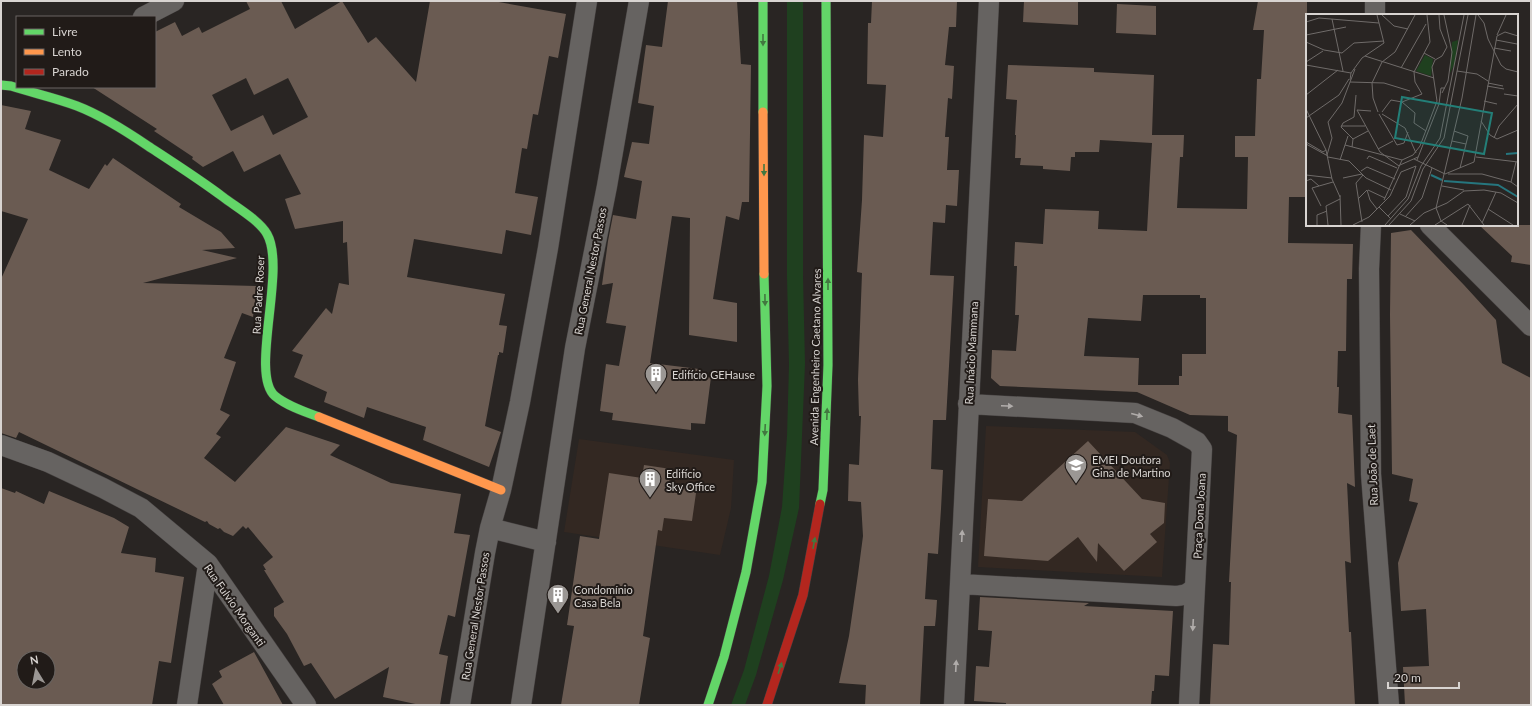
<svg xmlns="http://www.w3.org/2000/svg" width="1532" height="706" font-family="Lato,sans-serif">
	<rect width="100%" height="100%" fill="#292523"/>
	<path fill="#332822" d="M986,426L1135,432L1167,455L1170,463L1162,577L978,567Z
		M579,439L734,460L731,508L720,555L564,532Z"/>
	<path fill="#1f401f" d="M787,1H803V276L805,364L799,508L783,580L756,675L745,705H731L744,670L769,576L782,507L787,436L789,365L787,276Z"/>
	<path fill="#6a5b52" fill-rule="evenodd" d="M246,1H281L295,29L342,1L368,43L376,37L416,82L430,1H493L566,14L558,58L549,56L538,115L533,114L527,149L522,148L515,193L538,197L531,235L506,230L502,254L414,239L407,277L505,294L499,325L507,326L503,353L499,352V355H498L485,426L501,432L489,467L423,440L426,427L367,407L364,418L324,402L327,392L294,377L303,355L292,351L326,308L332,314L339,283L349,285L347,242L343,243V221L295,229L285,199L301,194L280,154L244,172L233,151L203,167L192,159L193,157L154,131L157,129L92,87H155V32L175,22L182,36L199,27L202,33L250,9ZM246,78L254,95L288,78L308,117L273,135L263,115L231,131L212,95Z
		M668,1H737L741,64L751,65L749,202H742L739,220L726,216L713,299L737,303V342L689,335L690,218L672,216L650,363L699,369L698,376L711,377L705,424L691,423V430L612,420L613,413L600,411L606,364L619,366L626,326L606,323L613,283L602,285L608,241L613,215L636,219L642,181L624,177L632,142L649,144L654,106L638,103L646,45L662,47Z
		M872,1H957L956,27H949L945,65L954,66L952,99L948,98L945,137H949L947,170H959L957,206L946,205L945,223L933,222L932,240L930,275L954,276L946,420H933L931,469L943,470L941,509L938,554L928,553L925,599L937,600L936,616L935,626H924L920,705H865L866,685L839,683L849,636L858,574L863,536L861,502L848,501L849,464L859,465L861,416H859L858,380L862,273L857,272L862,200L864,135L883,137L886,85L867,84L868,23H871Z
		M1024,1H1078V25L1023,22Z
		M1258,1H1307V197H1289L1288,243L1353,244L1352,279H1347L1346,351H1338L1337,387H1339L1338,413L1352,415L1355,487L1347,483L1351,563L1345,561L1349,632H1351L1355,705H1210L1213,644L1229,645L1231,582H1229L1237,435L1228,431V416L1190,415L1137,392L1000,386L991,378L992,350L1016,351L1019,315H1015L1017,266H1014L1015,242L1043,244L1045,209L1099,211L1098,229L1147,231L1150,177L1152,143L1100,140L1099,152H1075V157H1071L1070,171L1043,169V166L1020,165L1021,158H1015L1016,135H1015L1017,100L1006,99L1008,65L1094,68V72L1154,75L1152,135H1184L1183,157H1180L1177,208L1247,209L1248,157H1235V136H1255L1257,79H1261L1264,30H1253ZM1143,295H1200V298H1206V354H1182V376H1179V385H1138L1139,358L1084,356L1088,318L1141,321Z
		M1117,4L1156,6V35L1116,33Z
		M1,105L31,111L25,129L61,140L49,170L89,189L105,164L107,166L113,158L181,204L179,207L221,232L235,248L202,250L237,258L143,283L257,286L253,317L242,313L224,358L236,362L220,410L230,415L216,434L221,437L204,458L235,482L286,427L340,445L330,455L391,483L461,494L454,533L470,535L455,617L448,615L439,654L448,656L440,705H420L383,697L389,667L335,699L311,663L304,666L287,634L274,616V608L284,602L264,570H266L263,565L273,557L248,527L246,529L243,526L233,536L224,532L220,528L218,529L209,524L207,521L205,522L19,432L16,438L1,433V279L28,219L1,211Z
		M1479,225H1531V265L1511,262L1512,256Z
		M1411,230L1464,285L1496,320L1502,363L1531,378V705H1405L1403,667L1429,666L1426,609L1401,611L1398,563L1418,503L1409,501L1413,479L1392,474L1390,315L1391,233Z
		M1088,441L1142,499L1165,503L1164,523L1150,534L1157,542L1124,571L1098,543L1097,562L1078,537L1048,561L984,556L988,499L1022,501Z
		M644,465L671,469L669,483L697,486L692,521L664,518L662,531L658,530L643,636L650,638L639,705H561L574,626L567,625L580,536L599,539L609,473L642,478Z
		M1,488L15,493L16,491L44,504L49,491L114,518L129,527L121,553L156,558L155,572L184,577L171,663L159,661L152,705H1ZM24,658H48V682H24Z
		M980,597L1089,603L1084,606L1173,611L1169,676L1155,675L1154,691H1152L1151,705H1006V703L974,701L976,666L989,667L992,631L978,630Z
		M254,652L283,705H224L212,684L222,677L219,671Z"/>
	<g fill="none" stroke-linecap="round" stroke-linejoin="round">
		<g stroke="#454140" stroke-width="21">
			<path id="street" d="M1375,15V1
				M143,17L174,1
				M1371,225L1369,269L1371,474L1389,705
				M1430,225L1531,326
				M968,404L1135,413L1172,428L1197,442L1202,449L1189,705
				M1,445L48,462L103,488L141,508L208,564L306,705
				M490,528L546,542
				M960,584L1176,596C1185,595 1190,594 1195,586
				M187,705L208,564
				M460,705L485,553L490,528L501,490L520,402L548,248L587,1
				M521,705L575,348L607,186L639,1
				M954,705L989,1"/>
		</g>
		<g stroke="#454140" stroke-width="10">
			<path id="fast" d="M763,1V112
				M1,85L11,86C33,93 56,98 77,106C103,116 126,131 148,146C174,163 199,179 223,197C236,207 259,220 267,234C287,269 249,374 275,396C287,406 305,412 319,417
				M820,504L823,490L828,365L826,1
				M708,705L724,657L746,572L762,482L767,386L764,274"/>
		</g>
		<g stroke="#454140" stroke-width="10">
			<path id="slow" d="M763,112L764,274
				M319,417L501,490"/>
		</g>
		<g stroke="#454140" stroke-width="10">
			<path id="jam" d="M767,705L803,595L820,504"/>
		</g>
		<use href="#street" stroke="#666361" stroke-width="20"/>
		<use href="#fast" stroke="#63d668" stroke-width="9"/>
		<use href="#slow" stroke="#ff974d" stroke-width="9"/>
		<use href="#jam" stroke="#b3261e" stroke-width="9"/>
	</g>
	<defs><path id="oneway-solid" d="M-6-.8H1V-3.2L6.5 0L1 3.2V.8H-6Z"/></defs>
	<g fill="#427840">
		<use href="#oneway-solid" transform="translate(763 40) rotate(90)"/>
		<use href="#oneway-solid" transform="translate(764 170) rotate(90)"/>
		<use href="#oneway-solid" transform="translate(828 284) rotate(-90)"/>
		<use href="#oneway-solid" transform="translate(765 300) rotate(89)"/>
		<use href="#oneway-solid" transform="translate(827 414) rotate(-88)"/>
		<use href="#oneway-solid" transform="translate(765 430) rotate(93)"/>
		<use href="#oneway-solid" transform="translate(814 543) rotate(-80)"/>
		<use href="#oneway-solid" transform="translate(780 668) rotate(-72)"/>
	</g>
	<g fill="#b0acaa">
		<use href="#oneway-solid" transform="translate(1007 406) rotate(3)"/>
		<use href="#oneway-solid" transform="translate(1137 415) rotate(15)"/>
		<use href="#oneway-solid" transform="translate(962 536) rotate(-87)"/>
		<use href="#oneway-solid" transform="translate(1193 625) rotate(93)"/>
		<use href="#oneway-solid" transform="translate(956 666) rotate(-87)"/>
	</g>
	<defs>
		<g id="building-pin" transform="scale(1.15)"><path d="M0 17L-7.5 6A9.5 9.5 0 1 1 7.5 6Z" fill="#9b9794" stroke="#211b18"/><path d="M-4-6H4V6H1V3H-1V6H-4ZM-2.5-4.3h1.7v1.8h-1.7ZM.8-4.3h1.7v1.8H.8ZM-2.5-1h1.7V.8h-1.7ZM.8-1h1.7V.8H.8Z" fill="#fff"/></g>
		<g id="school-pin" transform="scale(1.15)"><path d="M0 17L-7.5 6A9.5 9.5 0 1 1 7.5 6Z" fill="#9b9794" stroke="#211b18"/><path d="M0-5L7-2L0 1L-7-2ZM-4 1L0 2.5L4 1V4Q0 6-4 4Z" fill="#fff"/></g>
	</defs>
	<g fill-rule="evenodd">
		<use href="#building-pin" x="656" y="374"/>
		<use href="#school-pin" x="1076" y="465"/>
		<use href="#building-pin" x="650" y="479"/>
		<use href="#building-pin" x="558" y="595"/>
	</g>
	<g text-anchor="middle" dominant-baseline="central" stroke-width="4" stroke-linejoin="round" paint-order="stroke">
		<g font-size="11" fill="#d8d4d1" stroke="#211b18">
			<text transform="translate(590 271) rotate(-79)">Rua General Nestor Passos</text>
			<text transform="translate(258 295) rotate(-87)">Rua Padre Roser</text>
			<text transform="translate(971 353) rotate(-87)">Rua Inácio Mammana</text>
			<text transform="translate(815 357) rotate(-89)">Avenida Engenheiro Caetano Alvares</text>
			<text transform="translate(1372 465) rotate(-92)">Rua João de Laet</text>
			<text transform="translate(1199 516) rotate(-87)">Praça Dona Joana</text>
			<text transform="translate(235 605) rotate(55)">Rua Fulvio Morganti</text>
			<text transform="translate(475 616) rotate(-81)">Rua General Nestor Passos</text>
		</g>
		<g font-size="11" fill="#d8d4d1" stroke="#211b18" text-anchor="start">
			<text x="672" y="374">Edifício GEHause</text>
			<text x="1092" y="459">EMEI Doutora<tspan x="1092" dy="13">Gina de Martino</tspan></text>
			<text x="666" y="473">Edifício<tspan x="666" dy="13">Sky Office</tspan></text>
			<text x="574" y="589">Condomínio<tspan x="574" dy="13">Casa Bela</tspan></text>
		</g>
	</g>
	<g transform="translate(1306 14)">
		<rect width="212" height="212" fill="#292523"/>
		<path d="M152,26L149,49L144,59L146,28ZM119,41L127,45L125,62L110,57Z" fill="#1f401f"/>
		<path fill="none" stroke="#26767e" stroke-width="2" d="M200,140L212,139M125,161L136,166M138,167L192,171L212,183"/>
		<path fill="none" stroke="#6f6b69" stroke-width="1" d="M76,1L88,12L102,15M172,1L178,9L182,25L195,51L200,55L212,58M26,5L37,57M0,8L13,4L73,9M0,21L40,13M191,21L200,1M190,26L211,30M0,28L18,36L36,39L48,29L78,27M188,34L205,37M118,39L129,45M59,42L128,64M0,48L17,37M0,51L45,59M95,54L120,10M151,57L171,60L182,67M44,66L45,59L56,44L78,29L71,1M44,68L78,69L104,77M182,69L197,72M181,72L198,75M136,79L142,67L146,38L138,1M198,80L212,82M0,81L32,56M178,87L191,90M96,88L116,80L109,68L108,58L124,28L121,1M0,95L20,136L26,165L34,183M51,96L74,138L93,152M51,96L65,97M72,98L67,84L66,69L76,48L89,38L109,1M76,98L85,86L96,88L109,99L108,109L120,117M73,100L91,131L98,129L102,118M76,100L99,114L110,139M0,104L33,81L43,65M175,107L184,121L191,125L212,116M35,112H59M148,117L162,122L154,154M188,124L193,112L212,90M47,125L62,117M146,127L160,130M0,128L17,138L20,136M0,130L22,142M39,131L96,146M46,133L47,125L35,113L37,109L48,103L50,81M72,135L87,127M21,141L26,124L22,108L36,89L49,55M22,143L43,147L60,164L85,176M170,143L212,148M61,145L63,142L91,154M108,145L139,160L168,148L191,22L199,18L212,22M34,146L42,122M96,146L107,141L114,132L131,87L126,53L129,46L136,42L141,33L134,15L133,1M111,146L133,90L135,74H139M94,151L112,143M55,157L61,153L89,165M142,160H176L205,168L212,173M0,161L26,164M37,164L56,160M0,167L5,165L13,172M205,168L210,148M136,172L158,176M62,176L79,184M34,181L35,211M52,185L61,176L64,186L71,195M78,186L96,146M15,192L6,174L27,168M73,193L85,205M130,194L156,84L170,1M130,194L135,207L141,211M182,195L207,211M94,200L109,207M99,203L116,184L126,154M56,208L50,169L57,161M176,209L190,178M11,211V201L21,197M22,211L20,192L34,185M47,211L63,203L84,182L95,158L110,152L100,183L82,202M79,211L102,185L115,152L134,124L158,1M83,211L105,187L117,155L138,124L162,1M104,211L118,199L141,189L158,177L178,176L195,179L212,189M129,211L162,190L178,211M156,211L164,191"/>
		<path fill="#237f78" fill-opacity="0.15" stroke="#237f78" stroke-width="2" d="M96,83L186,99L178,140L89,124Z"/>
		<rect width="212" height="212" fill="none" stroke="#d8d4d1" stroke-width="2"/>
	</g>
	<rect width="1532" height="706" fill="none" stroke="#d8d4d1" stroke-width="4"/>
	<rect x="16" y="16" width="140" height="72" fill="#211b18" stroke="#6a6562"/>
	<rect x="24" y="29" width="20" height="6" fill="#63d668" stroke="#6a6562"/>
	<text x="52" y="36" font-size="12" fill="#d8d4d1">Livre</text>
	<rect x="24" y="49" width="20" height="6" fill="#ff974d" stroke="#6a6562"/>
	<text x="52" y="56" font-size="12" fill="#d8d4d1">Lento</text>
	<rect x="24" y="69" width="20" height="6" fill="#b3261e" stroke="#6a6562"/>
	<text x="52" y="76" font-size="12" fill="#d8d4d1">Parado</text>
	<g transform="translate(36 670) rotate(350)"><circle r="19" fill="#211b18" stroke="#6a6562"/>
	<path d="M0-3L7 15L0 10L-7 15Z" fill="#9b9794"/>
	<text y="-6" font-size="11" font-weight="bold" text-anchor="middle" fill="#d8d4d1">N</text>
	</g>
	<path d="M1388 682v6h71v-6" fill="none" stroke="#d8d4d1" stroke-width="2"/>
	<text x="1394" y="682" font-size="12" fill="#d8d4d1" stroke="#211b18" stroke-width="3" paint-order="stroke">20 m</text>
</svg>
